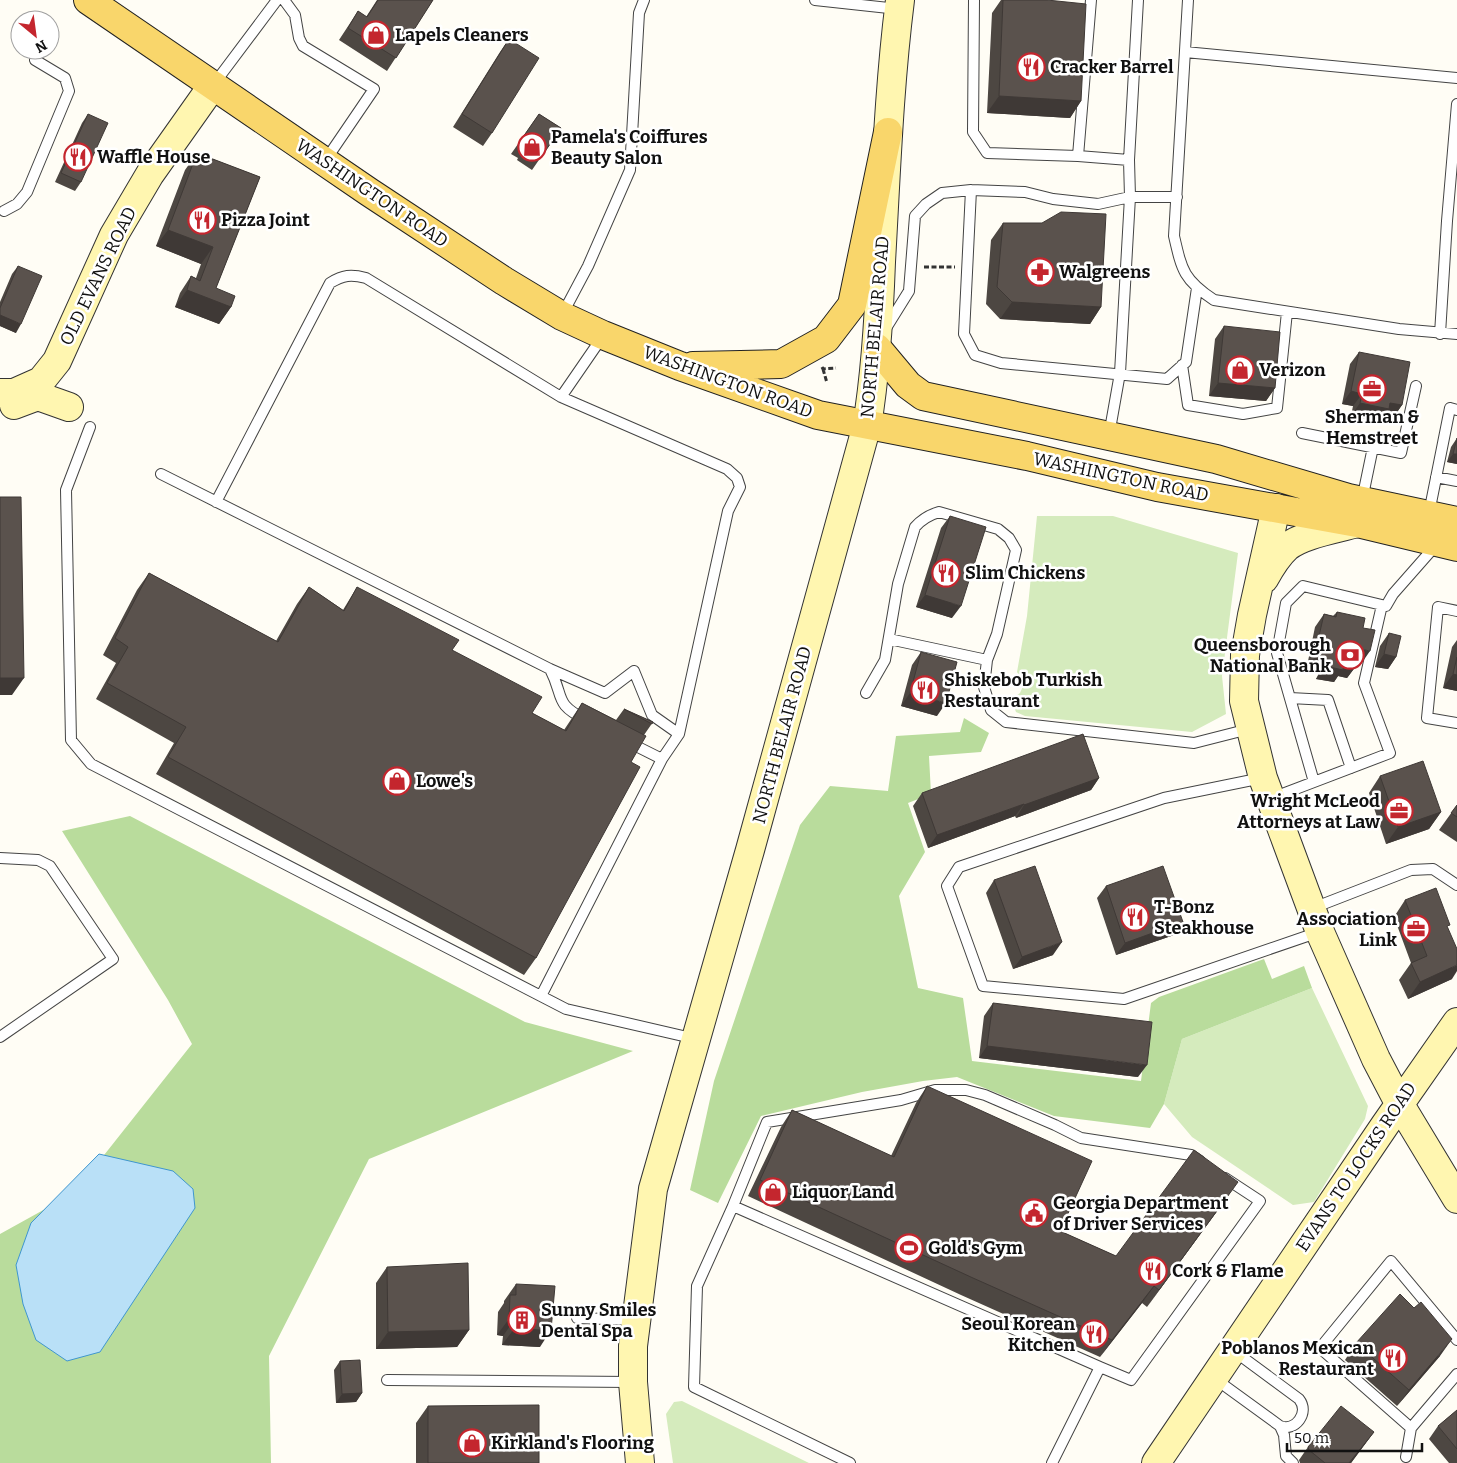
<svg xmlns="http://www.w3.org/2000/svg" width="1457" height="1463" font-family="Bitter,serif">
	<rect width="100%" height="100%" fill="#fffdf5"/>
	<path fill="#d5ebbd" d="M1037,516H1113L1238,553L1222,676L1226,714L1192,732L1025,716L1016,712L1011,699L1020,693L1024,684L1017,672L1027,616Z
		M1312,988L1368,1106L1365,1119L1314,1202L1293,1205L1192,1137L1164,1104L1182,1039Z
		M682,1401L809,1463H673L666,1414L674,1402Z"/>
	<path fill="#b9dc9c" d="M964,718L989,733L981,752L929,756L931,794L908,803L925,852L899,896L918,988L963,998L972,1061L1141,1081L1151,1003L1159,997L1264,959L1272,979L1304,966L1312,988L1182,1039L1164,1104L1150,1128L1054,1116L957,1077L923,1081L862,1092L761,1116L718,1203L690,1190L714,1081L800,825L830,786L888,791L896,736L960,732Z
		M130,816L525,1022L633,1051L369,1159L269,1356L271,1463H0V1234L74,1193L192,1044L168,1000L62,831Z"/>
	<path fill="#b9e0f7" stroke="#3f96cf" d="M99,1154L173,1171L193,1189L195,1208L100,1352L67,1361L36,1340L23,1304L16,1265L31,1223Z"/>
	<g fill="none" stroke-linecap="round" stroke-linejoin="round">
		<g stroke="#444" stroke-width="12">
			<path id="lane" d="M284,0L295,15L299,38L303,46L374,89L325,161
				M815,0L898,9
				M974,0L973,132L987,153L1078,156L1129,160
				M1188,0L1174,236C1182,271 1184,280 1214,300L1399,329L1457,334
				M1185,52L1457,78
				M214,84L277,0
				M1078,156L1091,0
				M971,190L964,334L975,355L1001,363L1167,379L1186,362L1197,288
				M4,211L17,204L27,192L69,91L65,78L35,60
				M562,315L588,266L630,170L639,13L644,0
				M886,328L909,291L915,216L926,204L942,193L971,190L1025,192L1053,199L1098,204L1130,197H1177
				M1440,334L1447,221L1457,104
				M1182,365L1188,405L1243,414L1277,408L1287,312
				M561,397L603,336
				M90,427L66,490L71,740L91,764L566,1009L696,1039
				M1302,433L1401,453L1416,386
				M1109,435L1120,373L1130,197L1129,160L1138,0
				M161,474L550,669L605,693L634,671L652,715L679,734
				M1436,477L1457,481
				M1362,500L1373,447
				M216,502L330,283C343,275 351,274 366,278L561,397L727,469L737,478L740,487L728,511L679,734L662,759L541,996
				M1429,513L1450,408L1457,410
				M1457,611L1438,607L1427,718L1457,723
				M889,639L987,660
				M550,669C565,698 553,703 586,720
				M866,693L885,660L898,584L915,527C922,519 929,515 939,512L998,529L1009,538L1016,550L997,634L987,660L984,687L991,710L1006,722L1194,743L1249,729
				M1290,698L1328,700L1351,768
				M628,742L662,759
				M1262,778L1164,798L959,867L947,886L983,986L1124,999L1319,932
				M1314,782L1277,653L1286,603L1303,586L1386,606L1393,594L1437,544
				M1272,798L1390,753L1364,683L1382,605
				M0,858L38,860L50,866L113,959L0,1037
				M1313,908L1411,870L1433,869L1457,885
				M733,1206L767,1122L901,1100L935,1090H966L985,1095L1055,1125L1081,1138L1191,1155L1200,1161
				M577,1318L635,1320
				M1457,1340L1391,1261L1320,1348L1411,1428L1457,1374
				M1100,1367L1131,1380L1260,1201L1225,1178
				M1214,1378L1280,1426C1295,1432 1310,1413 1299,1399L1234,1351
				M387,1380L632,1382
				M1280,1426L1284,1435L1286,1456L1293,1463
				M1406,1457L1411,1428
				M850,1463L694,1387L697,1286L733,1206L1100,1367L1052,1463"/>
		</g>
		<g stroke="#333" stroke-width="30">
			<path id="secondary" d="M0,393H14L41,381L57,361L114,235L150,174L213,85
				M14,405L38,396L69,407
				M1276,508L1252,615L1245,655L1244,701L1263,778L1320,932L1376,1059L1399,1103L1457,1199
				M1264,579C1270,568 1277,556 1287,547C1303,534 1337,529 1357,523
				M640,1463L633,1382V1346L653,1189L750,850L867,425C876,371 879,317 881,262C886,175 889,87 900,0
				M1156,1463L1385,1125L1457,1022"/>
		</g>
		<g stroke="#222" stroke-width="30">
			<path id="primary" d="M88,0L369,192L504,281L562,316L603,335L680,366L818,415L1027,456L1157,487L1357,523L1457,547
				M877,348L908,385L923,396L1216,459L1348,498L1457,521
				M693,366L781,364L826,339L852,305L888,132"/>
		</g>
		<path stroke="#333" stroke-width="3" stroke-dasharray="5 2.5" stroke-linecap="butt" d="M924,267H955
			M822,367L823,369L836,368
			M823,369L827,383"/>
		<use href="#lane" stroke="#fff" stroke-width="10"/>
		<use href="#secondary" stroke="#fff6b0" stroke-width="28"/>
		<use href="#primary" stroke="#f9d66b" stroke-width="28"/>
	</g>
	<path fill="#4d4742" d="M377,0H433L387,71L339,40L358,11L366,17Z
		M1001,0H1047L1081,101L1070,118L987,113L992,13Z
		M509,39L492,133L483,146L453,127L500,52Z
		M88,114L81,182L75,191L55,182L82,123Z
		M539,114L561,128L532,170L517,160L518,158L511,154Z
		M197,153L260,177L216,288L231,307L219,324L175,307L180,293L191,276L196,278L201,264L156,246L185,170Z
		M1003,223L1101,307L1090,324L1000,319L986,304L991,240Z
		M18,266L16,333L0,326V302L12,274Z
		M1224,326L1275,388L1266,401L1209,396L1215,339Z
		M1359,352L1402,405L1393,418L1384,416L1380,422L1351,416L1353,406L1342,404L1350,364Z
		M1457,438V464L1447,462L1451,447Z
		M950,516L952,618L916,607L941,528Z
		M149,573L276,641L297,604L309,587L343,610L357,587L452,650L532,713L564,730L582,703L616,720L624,709L653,722L644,735L536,958L524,975L156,774L174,743L96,699L116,663L103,655L137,590Z
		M1337,612L1363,628L1361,664L1357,663L1356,666L1347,678L1338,676L1334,682L1316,679L1319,673L1306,671L1315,627L1324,614L1333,616Z
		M1389,633L1396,657L1388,669L1375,667L1380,646Z
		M1457,640V691L1443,688L1452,647Z
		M921,652L937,716L901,706L912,665Z
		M1380,776L1441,812L1429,829L1386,844L1369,793Z
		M1099,778L1091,790L1016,818L1015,816L928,848L913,806L922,793Z
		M1457,805V842L1439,830Z
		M994,880L1053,955L1013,969L986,893Z
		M1106,886L1183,922L1174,935L1116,955L1097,898Z
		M1405,900L1448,929L1452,979L1408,999L1399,980L1411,963L1394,917Z
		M993,1003L1138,1077L979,1058L984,1016Z
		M927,1086L1060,1231L1116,1256L1226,1199L1147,1307L1142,1303L1100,1357L961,1295L748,1196L781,1127L792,1110L891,1156L916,1103Z
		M387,1267L469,1330L457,1347L376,1349V1283Z
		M516,1284L540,1347L502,1345L503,1336L497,1335L498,1312L504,1303V1301Z
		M1356,1343L1440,1356L1397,1406L1345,1360Z
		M340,1361L362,1393L356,1402L336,1403L334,1370Z
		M428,1406L539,1463H416V1423Z
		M1457,1410V1463H1449L1429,1439L1438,1426Z
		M1374,1432L1351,1463H1300L1299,1460L1308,1447Z"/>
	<path fill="#3f3936" d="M999,96L1081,101L1070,118L987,113Z
		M168,230L213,247L201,264L156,246Z
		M187,290L231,307L219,324L175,307Z
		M1012,302L1101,307L1090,324L1000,319Z
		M0,315L21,324L16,333L0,326Z
		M1218,383L1275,388L1266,401L1209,396Z
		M1351,391L1362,394L1353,406L1342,404Z
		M1360,403H1390L1402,405L1393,418L1384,416L1380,422L1351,416Z
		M1453,454H1457V464L1447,462Z
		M925,595L961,606L952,618L916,607Z
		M1360,649L1370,651L1361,664L1351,662Z
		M1384,654L1396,657L1388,669L1375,667Z
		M1314,658L1328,661L1319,673L1306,671Z
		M1344,663L1356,666L1347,678L1338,676L1334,682L1316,679L1325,666Z
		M1453,674L1457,675V691L1443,688Z
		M0,678H24L12,695H0Z
		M910,693L946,703L937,716L901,706Z
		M1099,778L1091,790L1016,818L1024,805Z
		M1024,804L1015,816L928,848L937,835Z
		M1441,812L1429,829L1386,844L1398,827Z
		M1183,922L1174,935L1116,955L1125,943Z
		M1062,942L1053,955L1013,969L1022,957Z
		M1457,965V971L1452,979L1408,999L1420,982Z
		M987,1046L1147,1065L1138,1077L979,1058Z
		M1238,1182L1226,1199L1147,1307L1159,1290Z
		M1154,1286L1142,1303L1100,1357L1112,1340Z
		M509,1319H515L503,1336L497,1335Z
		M514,1329L551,1330L540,1347L502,1345Z
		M469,1330L457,1347L376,1349L388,1332Z
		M1452,1339L1440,1356L1397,1406L1409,1390Z
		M362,1393L356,1402L336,1403L342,1394Z
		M1374,1432L1351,1463H1349Z"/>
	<path fill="#5a524d" stroke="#3f3936" d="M378,0H433L396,58L348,28L358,11L367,17Z
		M1003,0H1047L1086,4L1081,101L999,96Z
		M509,39L539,58L492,133L462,114Z
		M88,114L108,123L81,182L61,173Z
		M539,114L561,128L544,153L529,143L530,142L523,137Z
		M197,153L260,177L216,288L235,296L231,307L187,290L191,276L200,281L213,247L168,230Z
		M1061,212L1106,214L1101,307L1012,302L997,287L1003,223H1042Z
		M18,266L42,276L21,324L0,315V308Z
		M1224,326L1280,332L1275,388L1218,383Z
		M1359,352L1410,362L1402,405L1390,403L1389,409L1360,403L1362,394L1351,391Z
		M1457,438V454H1453Z
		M0,497H21L24,678H0Z
		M950,516L986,527L961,606L925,595Z
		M149,573L278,642L309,587L344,611L357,587L459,640L452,650L542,697L532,713L566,731L582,703L646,736L631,762L640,767L536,958L168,757L186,727L107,683L128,647L115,638Z
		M1337,612L1365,618L1363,628L1375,630L1370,651L1360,649L1356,666L1344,663L1343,670L1325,666L1328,661L1314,658L1324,614L1336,617Z
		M1389,633L1401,636L1396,657L1384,654Z
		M921,652L957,662L946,703L910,693Z
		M1457,657V675L1453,674Z
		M624,709L653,722L652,724Z
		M1083,734L1099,778L1024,805V804L937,835L922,793Z
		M1423,761L1441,812L1398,827L1380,776Z
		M1457,805V817L1451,813Z
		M1035,866L1062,942L1022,957L994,880Z
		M1163,866L1183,922L1125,943L1106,886Z
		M1436,888L1450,925L1447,926L1457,949V965L1420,982L1411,963L1427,956L1405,900Z
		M993,1003L1152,1022L1147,1065L987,1046Z
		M927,1086L1092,1161L1060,1231L1116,1256L1194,1150L1238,1182L1159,1290L1154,1286L1112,1340L973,1278L760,1180L792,1110L894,1157Z
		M468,1263L469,1330L388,1332L387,1267Z
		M516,1284L555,1286L551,1330L514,1329L515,1319H509L510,1295H516Z
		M1400,1294L1414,1308L1421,1302L1452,1339L1409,1390L1356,1343Z
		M360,1360L362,1393L342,1394L340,1361Z
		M539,1405V1463H428V1406Z
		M1341,1406L1374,1432L1349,1463H1325L1309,1450L1308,1447Z
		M1457,1410V1449L1438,1426Z"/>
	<defs>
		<g id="shop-ring" transform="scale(1.4375)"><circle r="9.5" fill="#fff" stroke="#c4262e" stroke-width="1.5"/><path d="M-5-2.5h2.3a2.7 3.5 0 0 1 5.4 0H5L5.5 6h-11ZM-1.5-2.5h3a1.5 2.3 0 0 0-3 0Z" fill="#c4262e"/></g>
		<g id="restaurant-ring" transform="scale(1.4375)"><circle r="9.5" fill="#fff" stroke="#c4262e" stroke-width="1.5"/><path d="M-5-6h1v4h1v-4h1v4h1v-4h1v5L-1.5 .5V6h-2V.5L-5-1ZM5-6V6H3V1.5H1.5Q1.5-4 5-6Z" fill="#c4262e"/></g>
		<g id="pharmacy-ring" transform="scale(1.4375)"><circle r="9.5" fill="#fff" stroke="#c4262e" stroke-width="1.5"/><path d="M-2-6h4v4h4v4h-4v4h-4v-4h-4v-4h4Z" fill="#c4262e"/></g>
		<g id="office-ring" transform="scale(1.4375)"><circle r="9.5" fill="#fff" stroke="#c4262e" stroke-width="1.5"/><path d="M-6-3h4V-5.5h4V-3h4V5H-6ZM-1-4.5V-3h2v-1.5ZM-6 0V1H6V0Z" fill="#c4262e"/></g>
		<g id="bank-ring" transform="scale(1.4375)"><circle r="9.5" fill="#fff" stroke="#c4262e" stroke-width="1.5"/><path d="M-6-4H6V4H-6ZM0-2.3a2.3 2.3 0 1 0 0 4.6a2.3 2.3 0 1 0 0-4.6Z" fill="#c4262e"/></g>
		<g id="civic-ring" transform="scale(1.4375)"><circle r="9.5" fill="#fff" stroke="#c4262e" stroke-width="1.5"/><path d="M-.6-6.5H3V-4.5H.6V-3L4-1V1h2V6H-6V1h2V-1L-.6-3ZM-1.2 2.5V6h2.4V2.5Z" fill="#c4262e"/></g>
		<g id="stadium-ring" transform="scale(1.4375)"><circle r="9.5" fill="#fff" stroke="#c4262e" stroke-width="1.5"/><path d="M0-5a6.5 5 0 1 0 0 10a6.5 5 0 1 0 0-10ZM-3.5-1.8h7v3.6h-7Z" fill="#c4262e"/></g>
		<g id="building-ring" transform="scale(1.4375)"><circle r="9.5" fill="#fff" stroke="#c4262e" stroke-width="1.5"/><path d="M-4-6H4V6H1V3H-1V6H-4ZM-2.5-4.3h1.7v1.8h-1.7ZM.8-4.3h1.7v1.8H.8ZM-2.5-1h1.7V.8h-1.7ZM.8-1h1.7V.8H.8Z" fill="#c4262e"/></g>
	</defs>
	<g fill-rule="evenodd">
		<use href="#shop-ring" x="376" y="35"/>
		<use href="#restaurant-ring" x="1031" y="67"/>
		<use href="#shop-ring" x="532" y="147"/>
		<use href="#restaurant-ring" x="78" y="157"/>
		<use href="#restaurant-ring" x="202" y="220"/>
		<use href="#pharmacy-ring" x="1040" y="272"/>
		<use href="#shop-ring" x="1240" y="370"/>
		<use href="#office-ring" x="1372" y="389"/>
		<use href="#restaurant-ring" x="946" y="573"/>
		<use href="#bank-ring" x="1350" y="655"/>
		<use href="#restaurant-ring" x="925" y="690"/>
		<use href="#shop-ring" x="397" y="781"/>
		<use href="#office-ring" x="1399" y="811"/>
		<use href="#restaurant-ring" x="1135" y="917"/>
		<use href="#office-ring" x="1416" y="929"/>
		<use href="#shop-ring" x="773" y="1192"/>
		<use href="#civic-ring" x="1034" y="1213"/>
		<use href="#stadium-ring" x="909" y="1248"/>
		<use href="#restaurant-ring" x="1153" y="1271"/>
		<use href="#building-ring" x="522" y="1320"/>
		<use href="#restaurant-ring" x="1094" y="1334"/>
		<use href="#restaurant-ring" x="1393" y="1358"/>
		<use href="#shop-ring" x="472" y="1443"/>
	</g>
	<g text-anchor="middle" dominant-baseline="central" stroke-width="5" stroke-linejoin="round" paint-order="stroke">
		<g font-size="18" font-weight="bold" fill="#111" stroke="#fff" text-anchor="start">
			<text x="395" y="35">Lapels Cleaners</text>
			<text x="1050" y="67">Cracker Barrel</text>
			<text x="551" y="137">Pamela's Coiffures<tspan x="551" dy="21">Beauty Salon</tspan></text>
			<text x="97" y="157">Waffle House</text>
			<text x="221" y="220">Pizza Joint</text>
			<text x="1059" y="272">Walgreens</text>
			<text x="1259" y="370">Verizon</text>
			<text x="1372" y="417" text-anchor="middle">Sherman &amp;<tspan x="1372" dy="21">Hemstreet</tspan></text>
			<text x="965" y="573">Slim Chickens</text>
			<text x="1331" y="645" text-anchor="end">Queensborough<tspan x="1331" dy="21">National Bank</tspan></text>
			<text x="944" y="680">Shiskebob Turkish<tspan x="944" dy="21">Restaurant</tspan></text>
			<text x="416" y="781">Lowe's</text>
			<text x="1380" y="801" text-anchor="end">Wright McLeod<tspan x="1380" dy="21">Attorneys at Law</tspan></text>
			<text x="1154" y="907">T-Bonz<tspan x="1154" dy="21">Steakhouse</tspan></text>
			<text x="1397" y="919" text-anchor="end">Association<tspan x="1397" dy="21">Link</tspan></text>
			<text x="792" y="1192">Liquor Land</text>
			<text x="1053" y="1203">Georgia Department<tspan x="1053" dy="21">of Driver Services</tspan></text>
			<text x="928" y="1248">Gold's Gym</text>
			<text x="1172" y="1271">Cork &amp; Flame</text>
			<text x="541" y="1310">Sunny Smiles<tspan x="541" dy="21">Dental Spa</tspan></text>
			<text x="1075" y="1324" text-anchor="end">Seoul Korean<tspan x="1075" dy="21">Kitchen</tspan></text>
			<text x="1374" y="1348" text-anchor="end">Poblanos Mexican<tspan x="1374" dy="21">Restaurant</tspan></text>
			<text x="491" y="1443">Kirkland's Flooring</text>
		</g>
		<g font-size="18" fill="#111" stroke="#fff">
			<text transform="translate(372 193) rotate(34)">WASHINGTON ROAD</text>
			<text transform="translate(98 276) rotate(-64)">OLD EVANS ROAD</text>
			<text transform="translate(875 327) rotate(-85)">NORTH BELAIR ROAD</text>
			<text transform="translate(728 382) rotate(20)">WASHINGTON ROAD</text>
			<text transform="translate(1121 477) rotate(12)">WASHINGTON ROAD</text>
			<text transform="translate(782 735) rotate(-75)">NORTH BELAIR ROAD</text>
			<text transform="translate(1356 1167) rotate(-56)">EVANS TO LOCKS ROAD</text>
		</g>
	</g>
	<g transform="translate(35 35) rotate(151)"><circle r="24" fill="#ffffff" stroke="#a0a0a0"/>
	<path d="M0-4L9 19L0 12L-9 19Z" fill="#c4262e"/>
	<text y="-8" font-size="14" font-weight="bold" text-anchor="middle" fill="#111111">N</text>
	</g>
	<path d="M1287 1443v8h135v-8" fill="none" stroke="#111111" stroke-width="2.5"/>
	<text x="1294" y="1443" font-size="15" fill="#111111" stroke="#ffffff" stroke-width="4" paint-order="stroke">50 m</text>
</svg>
